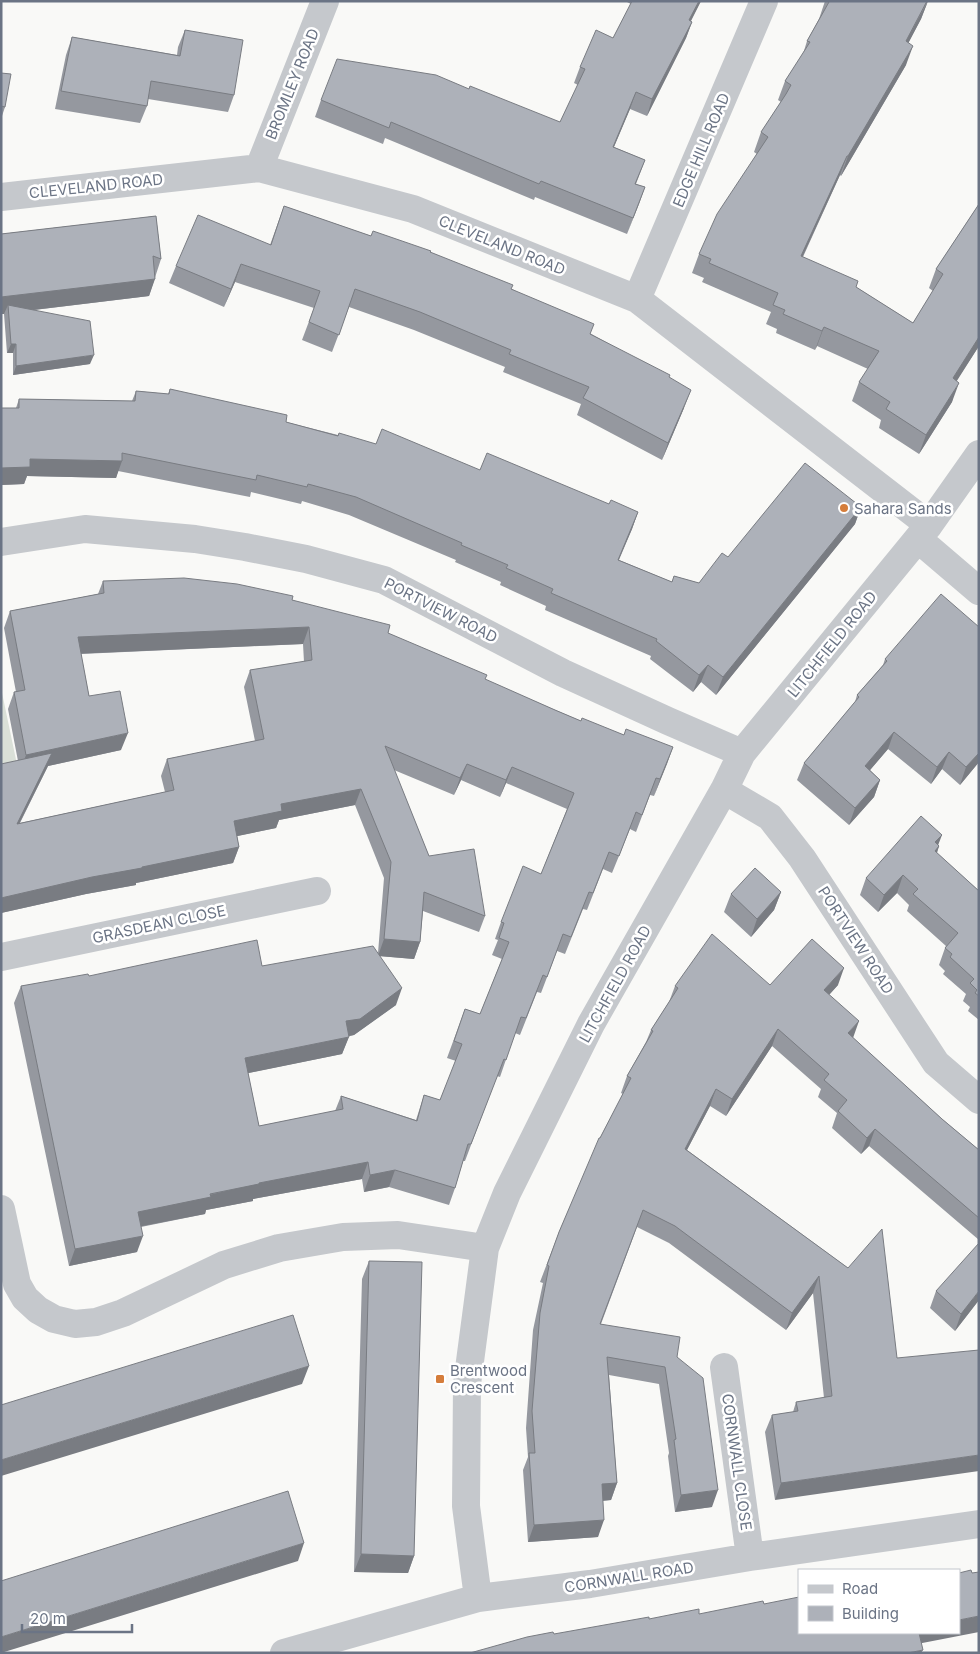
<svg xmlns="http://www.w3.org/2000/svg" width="980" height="1654" font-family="Inter,sans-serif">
	<rect width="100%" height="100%" fill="#f9f9f7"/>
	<path fill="#dae0d8" d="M1,688L19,774L1,778Z"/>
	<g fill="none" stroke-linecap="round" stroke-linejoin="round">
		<path stroke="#c5c8cc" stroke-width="28" d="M259,168L325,1
			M1,197L259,168L413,209L637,299L929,525
			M637,299L764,1
			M918,539L979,591
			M1,542L85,529L195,539L245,547L306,559L384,580L563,673L668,721L742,753
			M724,790L770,817L802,858L936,1063L979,1100
			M1,957L317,891
			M1,1209L17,1284L25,1298L38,1310L54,1319L75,1324L96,1322L123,1313L224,1265L279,1248L343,1237L398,1235L485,1248
			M724,1367L750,1557
			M478,1598L466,1506L467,1384L485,1248L507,1193L591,1024L724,790L742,753L929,525L979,454
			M284,1653L478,1598L590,1584L750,1557L979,1524"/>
	</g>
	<path fill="#95989f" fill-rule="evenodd" d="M625,1H701L691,21L692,22L686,38L647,116L630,109L614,147L645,160L636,184L645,187L627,234L535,197L534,200L385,138L383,144L315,117L321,100L469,89L560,122L578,85L574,83L580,67L613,38L631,4Z
		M825,1H928L921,19L908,43L906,65L841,176L840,175L803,257L856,287L913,323L933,291L929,288L936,269L979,204V346L956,381L952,402L919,454L879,428L881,420L852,401L859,382L868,369L817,346L815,350L776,333L777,329L766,324L771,312L702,282L704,278L692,273L699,254L757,154L754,152L761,132L781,102L778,100L785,81L803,54L807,41L819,19Z
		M185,30L234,95L228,112L148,99L147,106L140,123L55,109L66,55L72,37L177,55L178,47Z
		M1,73L5,107L1,119Z
		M284,206L371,236L430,252L512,289L669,378L684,408L662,460L577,415L581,404L503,372L505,367L414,330L349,307L332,352L302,340L314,308L235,282L224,307L169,283L176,266L270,245Z
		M156,216L161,259L149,296L34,310L90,364L13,375V353H7L4,314H1V234Z
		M170,389L286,422L338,435L376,444L609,504L638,512L632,529L619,560L672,582L674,576L699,583L728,557L861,507L855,524L716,695L701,682L693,692L650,659L651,656L545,610L546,606L500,585L501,582L455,562L456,560L349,515L302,501L301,504L251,492L250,497L118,471L116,478L27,476L24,484L1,485V408H16L19,399L132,401L136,391L168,394Z
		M103,581L292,600L388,633L485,680L581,721L624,735L673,747L654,796L650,795L636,832L630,829L612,873L603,869L587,910L583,909L565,954L557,951L541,993L537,992L520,1035L515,1033L500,1077L497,1076L465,1161H463L455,1188L449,1205L389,1187L364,1192L362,1179L253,1199V1201L206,1210L205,1214L141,1227L137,1252L69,1266L14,1003L21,986L89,976L262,966L378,953L384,878L355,805L279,820L276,828L237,836L239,847L233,863L136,883V885L86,894L1,913L18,761L8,709L14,692H16L4,628L10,611L98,594ZM303,644L304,662L250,670L244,687L255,741L167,759L161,776L165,792L20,823L48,766L121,750L89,696L81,654ZM394,770L454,795L461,780L500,797L506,783L567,809L541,874L501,922L495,939L498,940L492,955L502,959L480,1014L465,1009L447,1058L456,1061L440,1100L424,1095L416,1120L341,1096L335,1111L259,1126L248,1073L342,1054L349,1036L354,1035L396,1005L380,956L414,959L420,942L423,911L479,932L485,916L429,856Z
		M979,627V762L960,785L942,769L931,784L888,749L870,770L880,780L874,797L849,825L797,780L804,763L855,702L857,695L883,665L885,659Z
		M938,845L939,846L937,853L979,891V1020L968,1011L970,1007L963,1001L966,994L943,974L945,971L939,965L945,948L946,946L907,911L909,905L897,893L878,912L860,895L866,878Z
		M781,892L774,910L751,937L724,912L731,894Z
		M770,985H838L829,995L853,1038L942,1119L979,1150V1240L869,1146L861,1154L832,1128L837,1113L818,1097L821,1089L772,1046L726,1116L710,1106L687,1150L848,1268L897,1358L775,1500L765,1432L772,1415L793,1412L796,1402L824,1398L813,1293L786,1330L669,1243L637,1227L601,1324L677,1357L712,1507L675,1512L668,1456L669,1453L659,1384L609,1375L617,1483L611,1500L603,1501L598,1537L528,1542L523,1470L528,1457L526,1428L533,1330L543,1283L540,1282L559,1232L600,1138L623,1094L621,1093L627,1076L646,1042L651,1030L669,1002L675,986Z
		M369,1261L414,1556L408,1573L354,1572L362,1279Z
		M936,1291L979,1300L955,1331L930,1308Z"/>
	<path fill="#797c82" d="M699,1H701L683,36L689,20Z
		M928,1L921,19L899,61L906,41Z
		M692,22L686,38L647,116L652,99Z
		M913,46L906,65L841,176L848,156Z
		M636,92L630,109L607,163L613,147Z
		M847,156L840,175L794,275L801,256Z
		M645,187L639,204L627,234L633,218Z
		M241,264L235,282L224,307L231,289Z
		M155,279L149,296L8,313V305L4,314H1V297Z
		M824,327L817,346L815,350L822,331Z
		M979,337V346L946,398L953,378Z
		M11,344H16L13,353H7Z
		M94,355L90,364L13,375L16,366Z
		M959,383L952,402L919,454L926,435Z
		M691,390L684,408L662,460L668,443Z
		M30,459L122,461L116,478L27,476L24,484L1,485V468Z
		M861,507L855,524L716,695L723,677Z
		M638,512L632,529L611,577L618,560Z
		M309,627L303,644L72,654L78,637Z
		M708,665L701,682L693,692L699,675Z
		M894,732L888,749L859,783L865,766Z
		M128,733L121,750L48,766L11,840L20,772L26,755Z
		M673,747L667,764L654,796L660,779Z
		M949,752L942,769L931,784L937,767Z
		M979,753V762L960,785L966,767Z
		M467,764L461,780L454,795L460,778Z
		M512,767L506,783L500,797L506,780Z
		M880,780L874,797L849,825L855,808Z
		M361,789L355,805L279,820L276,828L228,838L234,821L281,804Z
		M942,835L937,848L939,846L933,864L935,842Z
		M239,847L233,863L136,883V885L86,894L1,913V898L92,877Z
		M903,875L897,893L878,912L884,895Z
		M781,892L774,910L751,937L757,919Z
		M384,939L420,942L414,959L378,956Z
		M844,968L838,985L818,1007L824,990Z
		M402,988L396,1005L354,1035L340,1038L346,1021Z
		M859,1021L853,1038L848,1033Z
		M778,1029L772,1046L726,1116L732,1099Z
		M349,1037L342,1054L239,1075L245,1058Z
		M716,1089L710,1106L679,1165L685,1149Z
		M875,1129L869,1146L861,1154L867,1138Z
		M368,1162L362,1179L253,1199V1201L206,1210L205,1214L132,1228L138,1212L259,1183Z
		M395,1170L389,1187L364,1192L370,1175Z
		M143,1236L137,1252L69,1266L75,1249Z
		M819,1276L813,1293L786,1330L792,1313Z
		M979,1291V1300L955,1331L961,1314Z
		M309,1366L302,1384L1,1476V1460Z
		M979,1455V1471L775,1500L781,1483Z
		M617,1483L611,1500L596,1501L602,1484Z
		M718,1490L712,1507L675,1512L681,1495Z
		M604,1520L598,1537L528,1542L534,1525Z
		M304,1543L298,1561L1,1653V1637Z
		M361,1554L414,1556L408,1573L354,1572Z
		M979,1616V1632L912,1645L917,1633H959V1620Z
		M923,1650L921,1653H908Z"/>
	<path fill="#adb1b9" stroke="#797c82" d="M632,1H699L689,20L692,22L652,99L636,92L613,147L645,160L635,184L645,187L633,218L541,181L539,184L391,122L389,128L321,100L337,59L436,75L469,89L470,86L560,122L585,69L580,67L596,30L613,38Z
		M828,1H927L906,41L913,46L848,156H847L801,256L858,281L856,287L913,323L943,274L936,269L979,204V337L953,378L959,383L926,435L886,409L890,402L859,382L879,351L824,327L822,331L783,314L785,310L773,305L778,293L709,263L711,259L699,254L717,214L768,137L761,132L786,94L791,85L785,81L810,42L807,41L829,2Z
		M185,30L243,40L234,95L151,81L147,106L61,91L72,37L180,56Z
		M1,73L11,74L5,107L1,106Z
		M284,206L371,236L373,231L431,251L430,252L513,285L511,289L594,324L590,334L670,375L669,377L691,390L668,443L583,398L589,387L509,354L511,350L420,312L355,289L339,335L309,322L320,291L241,264L231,289L176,266L198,215L271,245Z
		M156,216L161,259L153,256L155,279L1,297V234Z
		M8,305L90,321L94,355L16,366V344H11Z
		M170,389L287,415L286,422L338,436L339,433L376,444L382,429L480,470L487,453L609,504L611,500L638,512L618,560L672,582L674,576L699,583L722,553L728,557L805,463L861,507L723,677L708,665L699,675L656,641L657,639L551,593L553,589L506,568L508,565L461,545L462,543L356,497L308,484L307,487L257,475L256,480L122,453V461L30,459V467L1,468V408H19V399L135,401L136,391L169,394Z
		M184,578L237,584L293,596L292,600L390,625L388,633L487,675L485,679L555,710L581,721L582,718L624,735L626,729L673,747L660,779L656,778L642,815L636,812L619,856L609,852L593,893L589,892L571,937L563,934L547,977L543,975L526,1018L521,1017L506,1060L504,1059L471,1144H468L455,1188L395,1170L370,1175L368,1162L259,1183V1184L210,1194L211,1197L138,1212L143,1236L75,1249L21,986L88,974L89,976L257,940L262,966L373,946L402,988L360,1019L346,1021L349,1037L245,1058L259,1126L343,1109L341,1096L417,1121L424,1095L440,1100L462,1044L454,1041L465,1009L480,1014L509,942L499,938L504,923L501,922L523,866L541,874L574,793L512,767L506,780L467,764L460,778L385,746L429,856L474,849L485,916L424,892L420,942L384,939L391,862L361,789L281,804L282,811L234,821L239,847L142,867V868L92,877L1,898V764L52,753L17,824L174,790L167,759L264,739L250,670L312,660L309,627L78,637L89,696L120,691L128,733L26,755L14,692L25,690L10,611L104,593L103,581Z
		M941,594L979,627V753L966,767L949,752L937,767L894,732L865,766L880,780L855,808L804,763L859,697L857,695L887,661L885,659Z
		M921,816L942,835L935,842L939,846L935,851L979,891V996L975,993L977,990L970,983L974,979L950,957L952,954L945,948L958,933L913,894L918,889L903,875L884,895L866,878Z
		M755,868L781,892L757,919L731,894Z
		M712,934L770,985L812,939L844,968L824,990L859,1021L848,1033L942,1119L979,1150V1218L875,1129L867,1138L838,1111L847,1100L824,1080L829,1074L778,1029L732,1099L716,1089L685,1149L848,1268L882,1229L897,1358L979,1350V1455L781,1483L772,1415L798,1411L796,1402L832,1396L819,1276L792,1313L675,1226L643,1210L600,1324L680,1337L677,1357L703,1378L718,1490L681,1495L674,1440L676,1439L665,1367L607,1357L617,1483L602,1484L604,1520L534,1525L529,1453H535L532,1411L540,1313L549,1266L547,1265L559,1232L599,1138H600L631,1078L627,1076L653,1031L651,1030L678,988L675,986Z
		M979,1243V1291L961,1314L936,1291Z
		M369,1261L422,1262L414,1556L361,1554Z
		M293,1315L309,1366L1,1460V1405Z
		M288,1491L304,1543L1,1637V1581Z
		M971,1570L972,1573L979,1572V1616L959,1620V1573Z
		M799,1597V1633H919L923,1650L908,1653H470L527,1637L553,1632L554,1634L649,1617V1619L699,1609V1614L763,1601L764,1604Z"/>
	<g fill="#d57d3b" stroke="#fff" stroke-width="2">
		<circle cx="844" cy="508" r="5"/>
		<rect x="435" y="1374" width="10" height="10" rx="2.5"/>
	</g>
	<g text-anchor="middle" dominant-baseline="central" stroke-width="5" stroke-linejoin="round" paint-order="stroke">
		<g font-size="15" fill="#6b7485" stroke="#fff">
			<text transform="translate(292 84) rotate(-68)">BROMLEY ROAD</text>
			<text transform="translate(701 150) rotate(-67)">EDGE HILL ROAD</text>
			<text transform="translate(96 186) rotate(-6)">CLEVELAND ROAD</text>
			<text transform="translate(502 245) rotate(22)">CLEVELAND ROAD</text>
			<text transform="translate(441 610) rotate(27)">PORTVIEW ROAD</text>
			<text transform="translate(832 644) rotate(-51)">LITCHFIELD ROAD</text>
			<text transform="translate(159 924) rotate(-12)">GRASDEAN CLOSE</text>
			<text transform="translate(856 940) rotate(57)">PORTVIEW ROAD</text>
			<text transform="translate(615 984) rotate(-61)">LITCHFIELD ROAD</text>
			<text transform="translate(737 1462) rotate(82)">CORNWALL CLOSE</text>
			<text transform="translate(629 1577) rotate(-9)">CORNWALL ROAD</text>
		</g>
		<g font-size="15" fill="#6b7485" stroke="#fff" text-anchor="start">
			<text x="854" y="508">Sahara Sands</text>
			<text x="450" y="1370">Brentwood<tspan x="450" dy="17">Crescent</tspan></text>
		</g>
	</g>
	<rect width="980" height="1654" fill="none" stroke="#6b7485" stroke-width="5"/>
	<rect x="798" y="1569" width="162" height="65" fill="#ffffff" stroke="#c4c7ce"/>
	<rect x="808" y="1585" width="25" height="8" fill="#c5c8cc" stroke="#c4c7ce"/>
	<text x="842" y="1594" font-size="15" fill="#6b7485">Road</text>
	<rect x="808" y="1606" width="25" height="15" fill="#adb1b9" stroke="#c4c7ce"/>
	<text x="842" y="1619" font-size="15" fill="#6b7485">Building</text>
	<path d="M22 1624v8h110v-8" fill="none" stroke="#6b7485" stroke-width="2.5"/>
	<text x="30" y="1624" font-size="15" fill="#6b7485" stroke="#ffffff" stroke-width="4" paint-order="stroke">20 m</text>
</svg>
